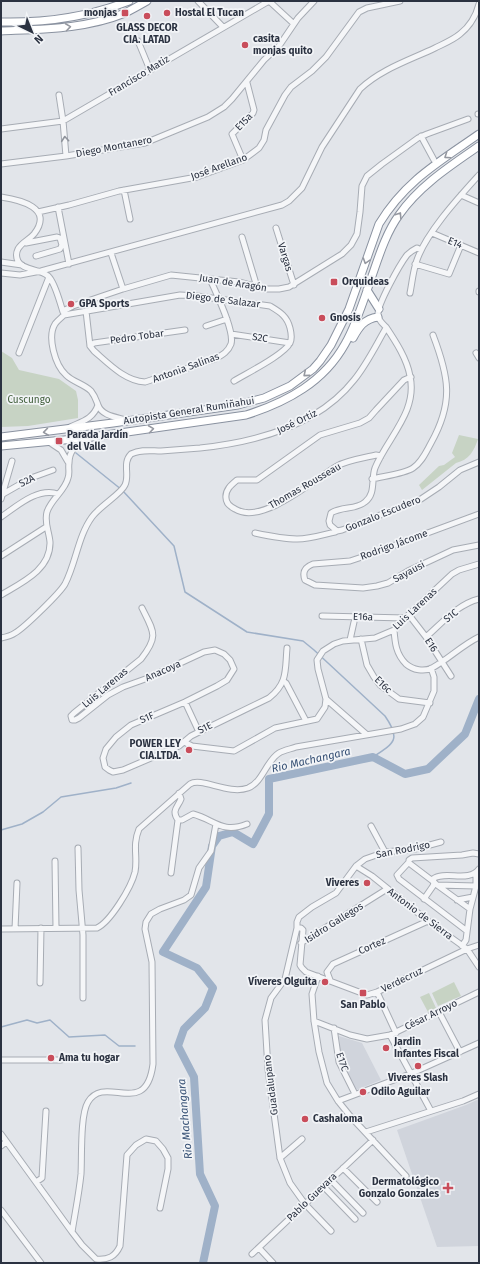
<svg xmlns="http://www.w3.org/2000/svg" width="480" height="1264" font-family="'Fira Sans',sans-serif">
	<rect width="100%" height="100%" fill="#e2e5ea"/>
	<path fill="#d0d4dc" d="M339,1036L362,1043L381,1080L356,1090L341,1061Z
		M479,1099V1246L437,1247L397,1130L466,1105Z"/>
	<path fill="#c7d3c4" d="M1,351L12,358L19,370L59,379L76,391L78,400V418L28,426L1,427Z
		M459,435L478,439C474,451 469,460 456,463L422,490L419,485L439,466L444,465L455,457L452,453Z
		M454,982L461,996L438,1006L432,993Z
		M429,993L436,1008L428,1012L420,997Z"/>
	<g fill="none" stroke-linecap="round" stroke-linejoin="round">
		<path stroke="#9fb1c8" stroke-width="1.5" d="M76,453L122,490L174,546L185,592L247,632L303,641L314,650L385,716C401,739 395,743 373,757
			M1,830L22,824L43,812L61,797L116,788L131,783
			M1,1027L27,1020L37,1023L50,1020L69,1037L105,1035L119,1046H135"/>
		<path stroke="#9fb1c8" stroke-width="8" d="M203,1263L215,1206L200,1174L194,1077L178,1046L184,1029L205,1008L213,988L197,968L163,952L206,887L212,846L219,836L233,832L253,844L269,814V779L373,757L405,774L428,769L465,734L479,699"/>
		<g stroke="#a7acb4" stroke-width="7">
			<path id="minor" d="M198,1L223,27
				M138,41L150,70
				M59,95L63,121L66,156
				M478,114H479
				M1,129L63,121L269,1L294,24
				M421,136L434,160
				M243,160L232,134L253,113L254,110L247,83
				M1,164L66,156L145,143L208,117L224,107L232,99L264,60L279,46L298,18L314,1
				M124,190L130,219
				M461,195L479,203
				M1,197C21,200 54,208 34,234C29,240 22,242 18,249C16,253 16,257 18,261C22,270 40,269 48,276C55,282 60,303 63,312
				M58,207L69,264
				M38,212L69,205L119,191L197,177L243,160L259,148L264,140L266,130L285,95L291,87L312,71L326,57L359,12L367,8L400,1
				M276,228L294,285
				M432,233L479,253
				M242,237L257,287
				M26,243L57,237L60,238L62,245L60,249L36,256
				M111,253L123,289
				M1,262L22,265
				M415,264L449,274L461,245
				M1,273L20,275L41,271L282,205L289,201L302,188L322,147L360,89C381,69 410,60 435,48C443,44 453,40 460,34C470,26 476,16 479,4
				M479,292V291
				M410,293C412,283 413,272 416,263C424,235 459,197 479,175
				M63,311L73,306L123,289L171,275L239,282L265,289H279L289,287L342,254L351,245L357,234L360,212L362,186L367,176L382,164L418,138L427,134L468,119
				M86,311L90,346L94,351C109,364 125,381 145,382L215,359C222,355 228,352 231,344C235,331 216,293 210,279
				M206,326L227,319
				M231,334L290,343
				M90,346L94,343L185,330
				M19,353L49,277
				M476,353L479,358
				M126,420C116,417 102,416 98,405C96,400 95,396 91,391C84,384 73,382 66,375C55,365 47,337 55,324C57,321 61,318 64,315L180,295L197,296L270,306C280,312 287,316 290,328C291,332 292,339 290,343C284,355 247,373 234,381
				M70,427C83,421 93,419 98,405
				M49,442L61,450L68,462
				M381,456L376,455C364,458 348,460 337,466C315,479 262,526 235,509C231,507 226,503 226,498C225,490 231,485 237,480H257L320,435L360,423L369,418L376,410L404,380L411,377
				M372,479C384,476 404,474 413,468C422,462 426,452 431,443C454,402 449,377 433,335
				M3,494L31,478L53,470
				M1,499L12,461
				M479,514L368,555L350,561L313,564C305,567 302,572 305,580L315,585L363,588L377,586L388,583L408,571L453,550L479,545
				M1,517C17,506 38,487 58,494
				M337,531L330,525L329,521L331,513C342,506 356,510 365,502C376,494 371,479 375,468C387,438 418,412 410,376C407,359 396,342 386,327C383,324 378,320 378,315C377,305 400,264 407,255C410,252 413,250 417,248L421,250
				M255,533C269,536 283,539 297,539C310,539 322,535 335,532L337,531L342,530L421,499L439,487L460,470L479,462
				M1,556L46,527
				M1,595C21,583 51,570 50,542C49,531 44,522 47,512C51,499 65,491 68,478C70,473 68,468 69,463C69,451 76,445 85,439
				M142,608C154,632 159,636 141,659L74,713L71,716L72,720H75L79,718L108,695L123,687L148,678L204,652L215,650L224,654L230,660L234,669L227,680L217,686L185,702L131,725L116,737L106,749L103,758L105,767L109,770L113,772L123,770L179,746L191,736L199,732L269,698C288,683 285,670 287,648
				M409,615L426,637L451,676
				M322,616L405,618
				M394,630C395,643 396,654 406,664C413,670 424,672 432,668C449,659 462,645 479,637
				M426,637C442,623 458,604 479,599
				M1,638C6,637 11,636 15,633C24,628 60,593 65,584C76,563 78,536 92,517C100,506 121,494 125,485C130,475 122,463 131,454C141,449 151,451 161,451C174,450 187,449 200,448C257,442 318,426 354,380C367,364 376,345 386,328
				M361,639L367,665L374,677L380,685L399,699L430,703
				M350,640L354,622
				M283,681L286,683L306,721
				M326,699L366,734
				M185,702L199,732
				M184,742L192,746L234,751L275,728L317,719L325,707L326,699L318,669L317,660L323,651L334,644L343,641L375,638L394,630L405,618L452,574L459,570L479,564
				M179,793L181,799C178,807 171,810 178,820H182L193,814C215,820 222,834 247,824
				M371,826L385,852
				M78,848L79,890L83,935V998
				M55,861L56,928
				M409,862L397,875L399,879L467,931
				M356,866L372,876L428,921L467,949L479,967
				M171,873L178,820
				M437,885L476,886
				M424,899L433,886L434,882L409,863V860L412,858L462,855L473,853L479,854
				M457,900L473,897
				M470,909L476,886V873
				M297,928H301L303,930L300,965L302,968L306,972L367,995L377,992L467,949L479,945
				M1,929L97,928C110,922 131,888 135,872C138,857 132,846 139,829L190,784C202,777 228,795 248,788C263,782 266,761 279,753C284,750 291,749 296,747L401,729L415,724L423,717L434,691V677L431,668
				M15,929L17,883
				M301,943L387,889
				M462,946L466,940L470,909L437,885L434,882L433,879C445,870 469,883 479,869
				M318,976L312,994L314,1021L319,1052L327,1083L338,1101L351,1117L406,1176
				M330,980L327,972L333,964L428,921
				M40,983L41,928
				M377,992L396,1033
				M439,1012L460,1052
				M314,1021L350,1035L367,1039L390,1035L479,992
				M334,1028L339,1062L355,1094
				M390,1035L431,1111
				M1,1060H61
				M338,1101L410,1074L479,1043
				M366,1132L463,1101L479,1094
				M1,1134L72,1232L82,1245L96,1259C108,1260 115,1257 120,1246L127,1155L136,1145L146,1139L156,1141L163,1149L168,1158V1169L160,1208
				M1,1146L6,1142
				M280,1158L302,1139
				M343,1168L377,1202
				M331,1180L363,1213
				M36,1182L42,1178L46,1111
				M323,1186L355,1219
				M1,1210L41,1263
				M331,1231L305,1204L290,1183L280,1158L268,1069L265,1020L271,998L285,979L297,928V922L299,917L312,907L336,893L356,866L365,859L385,852L415,849L441,842
				M72,1232C75,1213 79,1194 81,1174C82,1157 80,1115 88,1102C105,1073 146,1120 153,1064L152,962L145,929L146,922L151,914L160,909L184,900L191,895L199,868L211,851L216,824
				M259,1248L273,1263
				M252,1254L373,1140"/>
		</g>
		<g stroke="#8a92a0" stroke-width="9">
			<path id="highway" d="M1,22C45,23 88,17 129,1
				M1,31C43,29 86,29 125,13C133,9 140,5 147,1
				M367,290L379,309
				M353,338C359,327 364,319 378,317
				M1,437L113,423L238,405L264,398L290,386L313,369L320,361L331,345L349,309L379,224C405,181 439,162 479,134
				M1,446L85,438L246,415C287,402 324,382 345,344C357,323 364,299 372,276C379,256 386,233 399,215C419,186 450,166 479,146"/>
		</g>
		<use href="#minor" stroke="#f5f6f8" stroke-width="5"/>
		<use href="#highway" stroke="#fff" stroke-width="7"/>
	</g>
	<defs><path id="oneway-chevron" d="M-2-3.5L2.5 0L-2 3.5" fill="none" stroke-width="1.6" stroke-linecap="round" stroke-linejoin="round"/></defs>
	<g stroke="#9598a0">
		<use href="#oneway-chevron" transform="translate(68 27) rotate(-8)"/>
		<use href="#oneway-chevron" transform="translate(447 156) rotate(146)"/>
		<use href="#oneway-chevron" transform="translate(399 215) rotate(-57)"/>
		<use href="#oneway-chevron" transform="translate(366 261) rotate(108)"/>
		<use href="#oneway-chevron" transform="translate(306 374) rotate(140)"/>
		<use href="#oneway-chevron" transform="translate(151 429) rotate(-8)"/>
		<use href="#oneway-chevron" transform="translate(46 432) rotate(172)"/>
	</g>
	<use stroke="#90949c" href="#oneway-chevron" transform="translate(65 139) rotate(-95)"/>
	<g fill="#c94d5b" stroke="#f2f4f7" stroke-width="1.5">
		<rect x="121" y="9" width="8" height="8" rx="2"/>
		<circle cx="167" cy="13" r="4"/>
		<circle cx="147" cy="16" r="4"/>
		<circle cx="245" cy="45" r="4"/>
		<rect x="330" y="278" width="8" height="8" rx="2"/>
		<circle cx="71" cy="304" r="4"/>
		<circle cx="322" cy="318" r="4"/>
		<rect x="55" y="437" width="8" height="8" rx="2"/>
		<circle cx="189" cy="750" r="4"/>
		<circle cx="367" cy="883" r="4"/>
		<circle cx="325" cy="982" r="4"/>
		<rect x="359" y="989" width="8" height="8" rx="2"/>
		<circle cx="386" cy="1048" r="4"/>
		<circle cx="51" cy="1058" r="4"/>
		<circle cx="418" cy="1066" r="4"/>
		<circle cx="363" cy="1092" r="4"/>
		<circle cx="305" cy="1119" r="4"/>
		<path d="M446 1182h4v4h4v4h-4v4h-4v-4h-4v-4h4z"/>
	</g>
	<g text-anchor="middle" dominant-baseline="central" stroke-width="3.5" stroke-linejoin="round" paint-order="stroke">
		<g font-size="10" font-weight="bold" fill="#2b3241" stroke="#f2f4f7" text-anchor="start">
			<text x="117" y="13" text-anchor="end">monjas</text>
			<text x="175" y="13">Hostal El Tucan</text>
			<text x="147" y="28" text-anchor="middle">GLASS DECOR<tspan x="147" dy="12">CIA. LATAD</tspan></text>
			<text x="253" y="39">casita<tspan x="253" dy="12">monjas quito</tspan></text>
			<text x="342" y="282">Orquideas</text>
			<text x="79" y="304">GPA Sports</text>
			<text x="330" y="318">Gnosis</text>
			<text x="67" y="435">Parada Jardín<tspan x="67" dy="12">del Valle</tspan></text>
			<text x="181" y="744" text-anchor="end">POWER LEY<tspan x="181" dy="12">CIA.LTDA.</tspan></text>
			<text x="359" y="883" text-anchor="end">Viveres</text>
			<text x="317" y="982" text-anchor="end">Víveres Olguita</text>
			<text x="363" y="1005" text-anchor="middle">San Pablo</text>
			<text x="394" y="1042">Jardin<tspan x="394" dy="12">Infantes Fiscal</tspan></text>
			<text x="59" y="1058">Ama tu hogar</text>
			<text x="418" y="1078" text-anchor="middle">Viveres Slash</text>
			<text x="371" y="1092">Odilo Aguilar</text>
			<text x="313" y="1119">Cashaloma</text>
			<text x="439" y="1182" text-anchor="end">Dermatológico<tspan x="439" dy="12">Gonzalo Gonzales</tspan></text>
		</g>
		<g font-size="10" fill="#2b3241" stroke="#f2f4f7">
			<text transform="translate(139 76) rotate(-31)">Francisco Matiz</text>
			<text transform="translate(244 122) rotate(-46)">E15a</text>
			<text transform="translate(114 147) rotate(-11)">Diego Montanero</text>
			<text transform="translate(219 167) rotate(-20)">José Arellano</text>
			<text transform="translate(455 243) rotate(23)">E14</text>
			<text transform="translate(285 257) rotate(73)">Vargas</text>
			<text transform="translate(233 283) rotate(9)">Juan de Aragón</text>
			<text transform="translate(223 300) rotate(7)">Diego de Salazar</text>
			<text transform="translate(137 337) rotate(-8)">Pedro Tobar</text>
			<text transform="translate(260 338) rotate(9)">S2C</text>
			<text transform="translate(186 368) rotate(-20)">Antonia Salinas</text>
			<text transform="translate(189 411) rotate(-9)">Autopista General Rumiñahui</text>
			<text transform="translate(297 422) rotate(-26)">José Ortiz</text>
			<text transform="translate(27 481) rotate(-26)">S2A</text>
			<text transform="translate(305 486) rotate(-30)">Thomas Rousseau</text>
			<text transform="translate(383 514) rotate(-22)">Gonzalo Escudero</text>
			<text transform="translate(394 545) rotate(-20)">Rodrigo Jácome</text>
			<text transform="translate(409 572) rotate(-28)">Sayausi</text>
			<text transform="translate(415 609) rotate(-43)">Luis Larenas</text>
			<text transform="translate(451 616) rotate(-39)">S1C</text>
			<text transform="translate(363 617) rotate(2)">E16a</text>
			<text transform="translate(431 645) rotate(57)">E16</text>
			<text transform="translate(163 671) rotate(-24)">Anacoya</text>
			<text transform="translate(383 685) rotate(44)">E16c</text>
			<text transform="translate(105 688) rotate(-40)">Luis Larenas</text>
			<text transform="translate(147 718) rotate(-23)">S1F</text>
			<text transform="translate(205 728) rotate(-26)">S1E</text>
			<text transform="translate(403 850) rotate(-11)">San Rodrigo</text>
			<text transform="translate(420 914) rotate(37)">Antonio de Sierra</text>
			<text transform="translate(334 923) rotate(-32)">Isidro Gallegos</text>
			<text transform="translate(372 946) rotate(-24)">Cortez</text>
			<text transform="translate(402 980) rotate(-26)">Verdecruz</text>
			<text transform="translate(431 1015) rotate(-26)">César Arroyo</text>
			<text transform="translate(342 1062) rotate(71)">E17C</text>
			<text transform="translate(271 1085) rotate(-97)">Guadalupano</text>
			<text transform="translate(312 1197) rotate(-44)">Pablo Guevara</text>
		</g>
		<g font-size="10" fill="#3e5c38" stroke="#f2f4f7">
			<text x="29" y="400">Cuscungo</text>
		</g>
		<g font-size="11" font-style="italic" fill="#365074" stroke="#f2f4f7">
			<text transform="translate(311 760) rotate(-13)">Rio Machangara</text>
			<text transform="translate(185 1119) rotate(-95)">Rio Machangara</text>
		</g>
	</g>
	<rect width="480" height="1264" fill="none" stroke="#2b3241" stroke-width="4"/>
	<g transform="translate(32 32) rotate(137)" stroke="#f2f4f7" stroke-width="3" paint-order="stroke">
	<path d="M0-3L7 15L0 10L-7 15Z" fill="#2b3241"/>
	<text y="-6" font-size="11" font-weight="bold" text-anchor="middle" fill="#2b3241">N</text>
	</g>
</svg>
